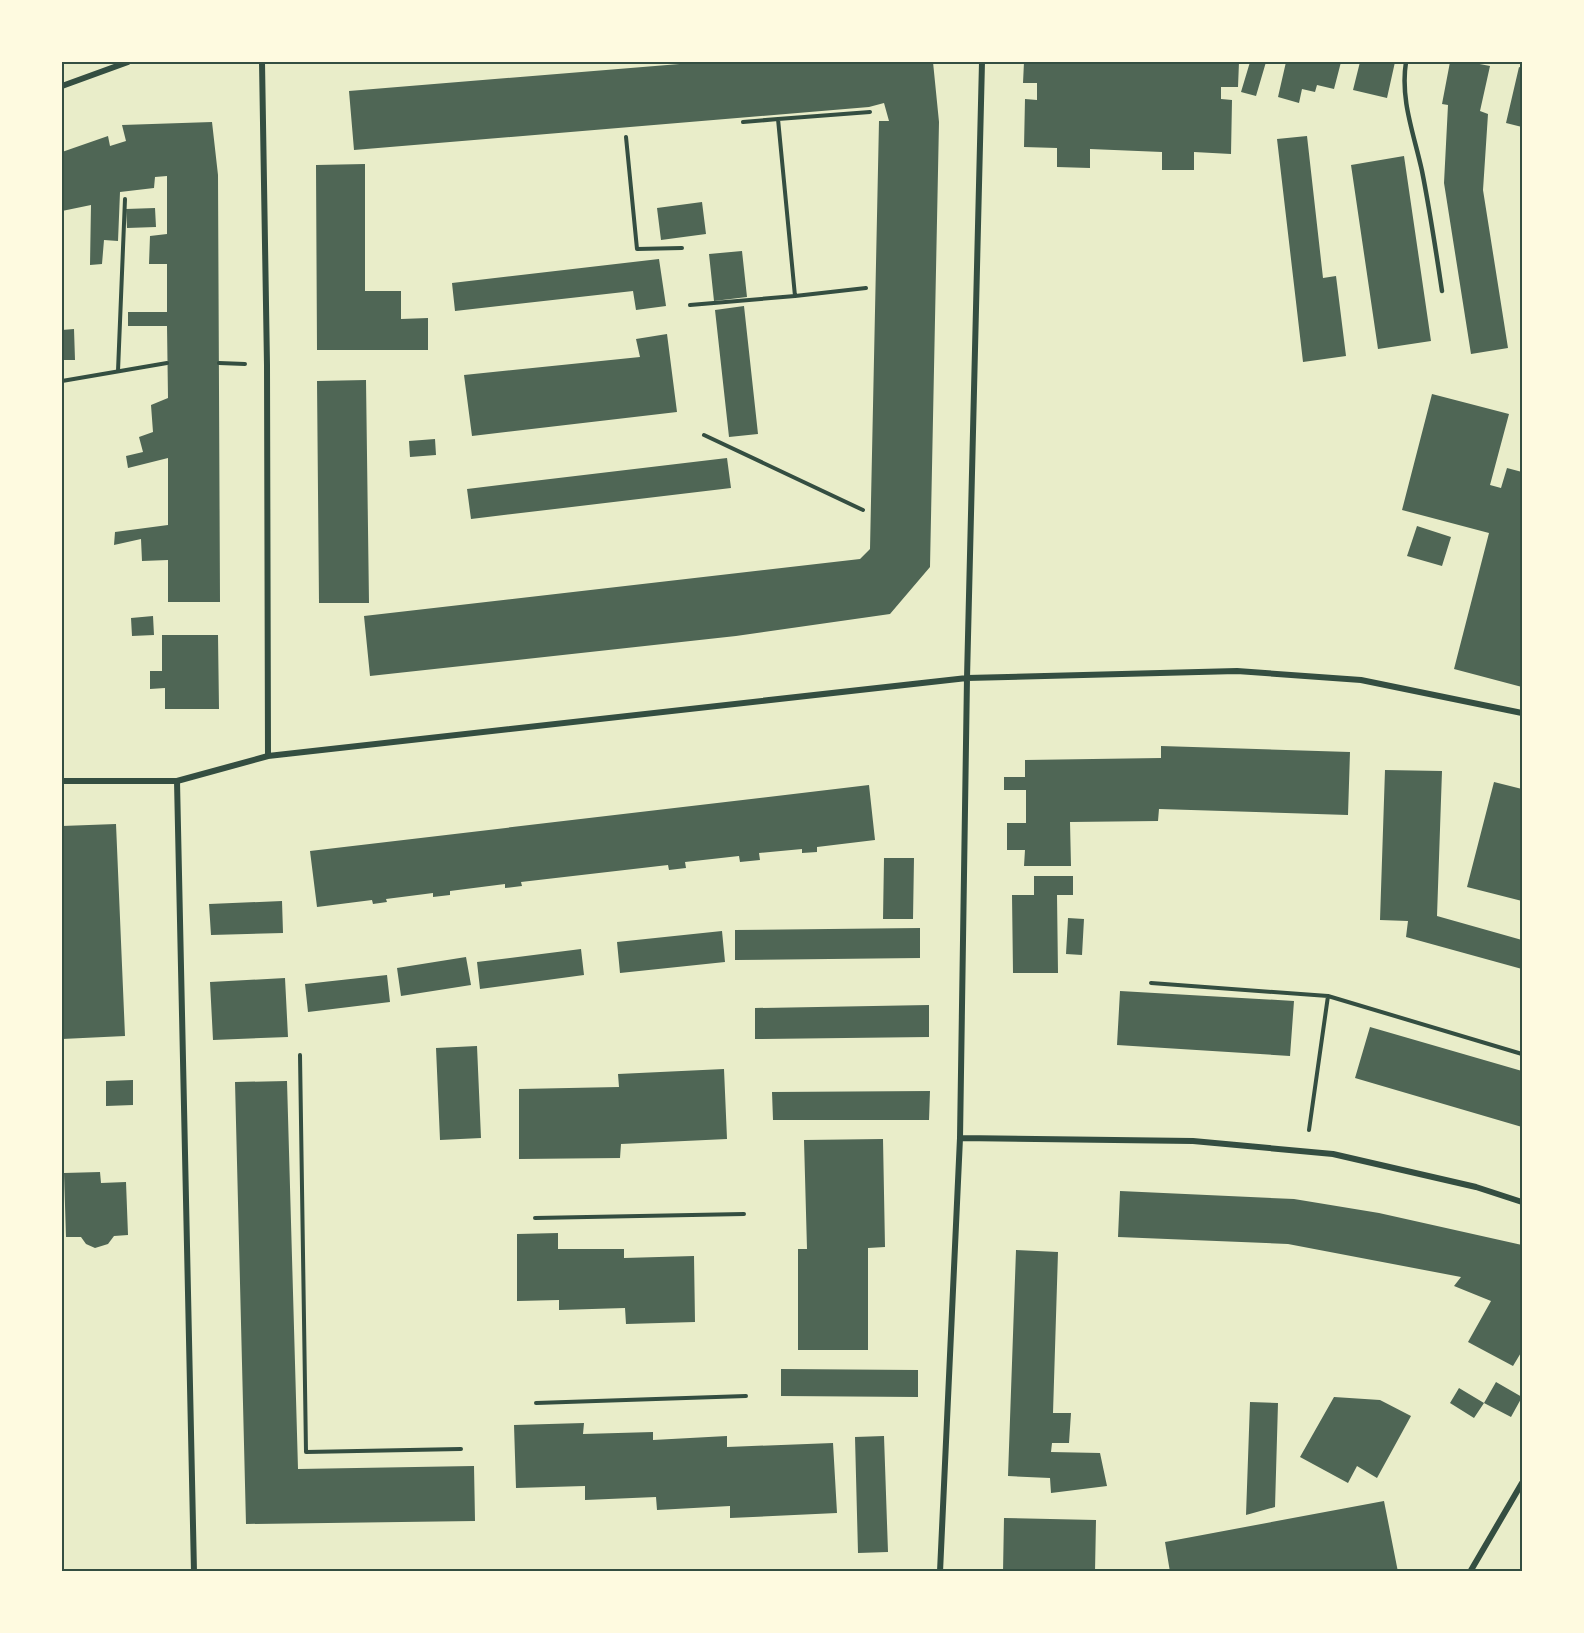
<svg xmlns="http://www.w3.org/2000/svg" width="1584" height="1633" font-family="'Varela Round',sans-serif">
	<rect width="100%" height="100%" fill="#e9edc9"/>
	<path fill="#4f6655" d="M704,62H933L939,122L930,567L890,614L736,636L370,676L364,616L860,559L870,549L879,121H889L884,103L869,107L354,150L349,91Z
		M1024,62H1239L1238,87H1221V99L1232,100L1231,154L1194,152V170H1162V152L1090,149V168L1057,167V148L1024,147L1025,99L1037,100V83H1023Z
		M1250,62H1266L1256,96L1241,92Z
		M1286,62H1341L1334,89L1317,85L1315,92L1302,89L1299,103L1278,97Z
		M1360,62H1395L1387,98L1353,90Z
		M1450,62H1469L1490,66L1480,111L1488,114L1483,190L1508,348L1471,354L1444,183L1448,105L1442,104Z
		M1519,67L1522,68V127L1506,123Z
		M212,122L218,175L220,602H168V560L142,561L141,539L114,545L115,532L168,525V458L128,468L126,456L143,452L139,437L153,432L151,405L168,398L167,326H128V312H167V264H149L150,236L167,234V176L155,177L154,188L120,192L118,241L104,240L102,264L90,265L91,205L62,211V152L108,136L110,146L126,141L122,125Z
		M1307,136L1323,278L1336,276L1346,356L1303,362L1277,139Z
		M1404,156L1431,341L1378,349L1351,165Z
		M365,164V291H401V319L428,318V350H317L316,165Z
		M702,202L706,234L661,240L657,208Z
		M155,208L156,227L127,228L126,209Z
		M742,251L747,297L714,301L709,254Z
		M659,259L666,306L636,310L633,291L455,311L452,283Z
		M744,306L758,434L729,437L715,310Z
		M74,329L75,360H62V330Z
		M667,334L677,412L472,436L464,375L640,357L636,339Z
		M366,380L369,603H319L317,381Z
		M1432,394L1509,414L1490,485L1501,488L1507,468L1522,472V687L1454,669L1489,533L1402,510Z
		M435,439L436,455L410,457L409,441Z
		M727,458L731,488L471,519L467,489Z
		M1417,526L1451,537L1442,566L1407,556Z
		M153,616L154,635L132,636L131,618Z
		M162,635H218L219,709H165V688L150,689V671H162Z
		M1161,746L1350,752L1348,815L1159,809L1158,821L1070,822L1071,866H1024L1025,850H1007V823H1026V790H1004V777H1025V760L1161,758Z
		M1385,770L1442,771L1437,916L1522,940V969L1406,937L1408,921L1380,920Z
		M1494,782L1522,789V901L1467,887Z
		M869,785L875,840L817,847V852L802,853V849L759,853L760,860L740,862L739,856L685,862L686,868L669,870L668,865L521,882L522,886L505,888V884L450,891V895L433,897V893L386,899L387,902L373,904L372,900L317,907L310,851Z
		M116,824L125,1036L62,1039V826Z
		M884,858H914L913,919H883Z
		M1034,876H1073V895H1057L1058,973H1013L1012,895H1034Z
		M282,901L283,933L211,935L209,904Z
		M1068,918L1084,919L1082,955L1066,954Z
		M920,928V958L735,960V930Z
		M722,931L725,962L620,973L617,942Z
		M581,949L584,975L480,989L477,962Z
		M466,957L471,985L401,996L397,968Z
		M387,975L390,1002L308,1012L305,984Z
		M285,978L288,1037L213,1040L210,982Z
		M1120,991L1294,1001L1290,1056L1117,1045Z
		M929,1005V1037L755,1039V1008Z
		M1370,1027L1522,1071V1127L1355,1078Z
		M477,1046L481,1138L440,1140L436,1048Z
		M724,1069L727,1139L621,1144L620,1158L519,1159V1089L619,1087L618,1074Z
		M133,1080V1105L106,1106V1081Z
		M287,1081L298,1469L474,1466L475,1521L246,1524L235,1082Z
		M930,1091L929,1120H773L772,1092Z
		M883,1139L885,1247L868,1248V1350H798V1249H807L804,1140Z
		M100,1172L101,1183L126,1182L128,1235L114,1236L108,1244L95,1248L86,1244L81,1237H66L64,1173Z
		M1120,1191L1294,1199L1379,1213L1522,1245V1351L1513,1366L1468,1342L1491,1301L1454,1286L1461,1277L1288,1244L1118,1237Z
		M558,1233V1249H624V1258L694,1256L695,1322L626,1324L625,1308L559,1310V1300L517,1301V1234Z
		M1016,1250L1058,1252L1053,1413H1071L1069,1443H1052L1051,1452L1100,1453L1107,1486L1051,1493L1050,1478L1008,1476Z
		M781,1369L918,1370V1397L781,1396Z
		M1496,1382L1522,1397L1511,1417L1484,1403Z
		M1459,1388L1484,1403L1474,1418L1450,1403Z
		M1334,1397L1380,1400L1411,1416L1377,1478L1357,1466L1348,1483L1300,1457Z
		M1250,1402L1278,1403L1275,1507L1246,1515Z
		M584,1423L583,1434L653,1432V1440L727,1436V1447L833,1443L837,1513L730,1518V1506L657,1510L656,1497L585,1500V1486L516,1488L514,1425Z
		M884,1436L888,1552L858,1553L855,1437Z
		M1384,1501L1398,1572H1170L1165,1542Z
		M1004,1518L1096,1520L1095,1572H1003Z"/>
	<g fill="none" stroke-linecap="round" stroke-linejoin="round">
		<path stroke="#344e41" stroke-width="4" d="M778,119L870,112
			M626,137L637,249L682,248
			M795,296L866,288
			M690,305L795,296L778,119L743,122
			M219,363L245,364
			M118,371L125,199
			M62,381L167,363
			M704,435L863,510
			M1151,983L1328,996L1309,1130
			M1328,996L1522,1054
			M300,1055L306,1452L461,1449
			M535,1218L744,1214
			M536,1403L746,1396"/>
		<path stroke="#344e41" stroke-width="4.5" d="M1406,62C1400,100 1414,134 1422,171C1430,211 1436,251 1442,291"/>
		<path stroke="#344e41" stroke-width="6" d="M262,62L267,365L268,756
			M62,86L128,62
			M62,781H177L268,756L967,678L1237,671L1361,680L1522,713
			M177,781L194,1572
			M960,1138L1193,1141L1333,1154L1476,1187L1522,1202
			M940,1572L960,1138L967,678L982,62
			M1470,1572L1522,1483"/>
	</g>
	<rect width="1584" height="1633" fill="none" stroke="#fefae0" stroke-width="126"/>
	<rect x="63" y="63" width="1458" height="1507" fill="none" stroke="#344e41" stroke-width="2"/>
</svg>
